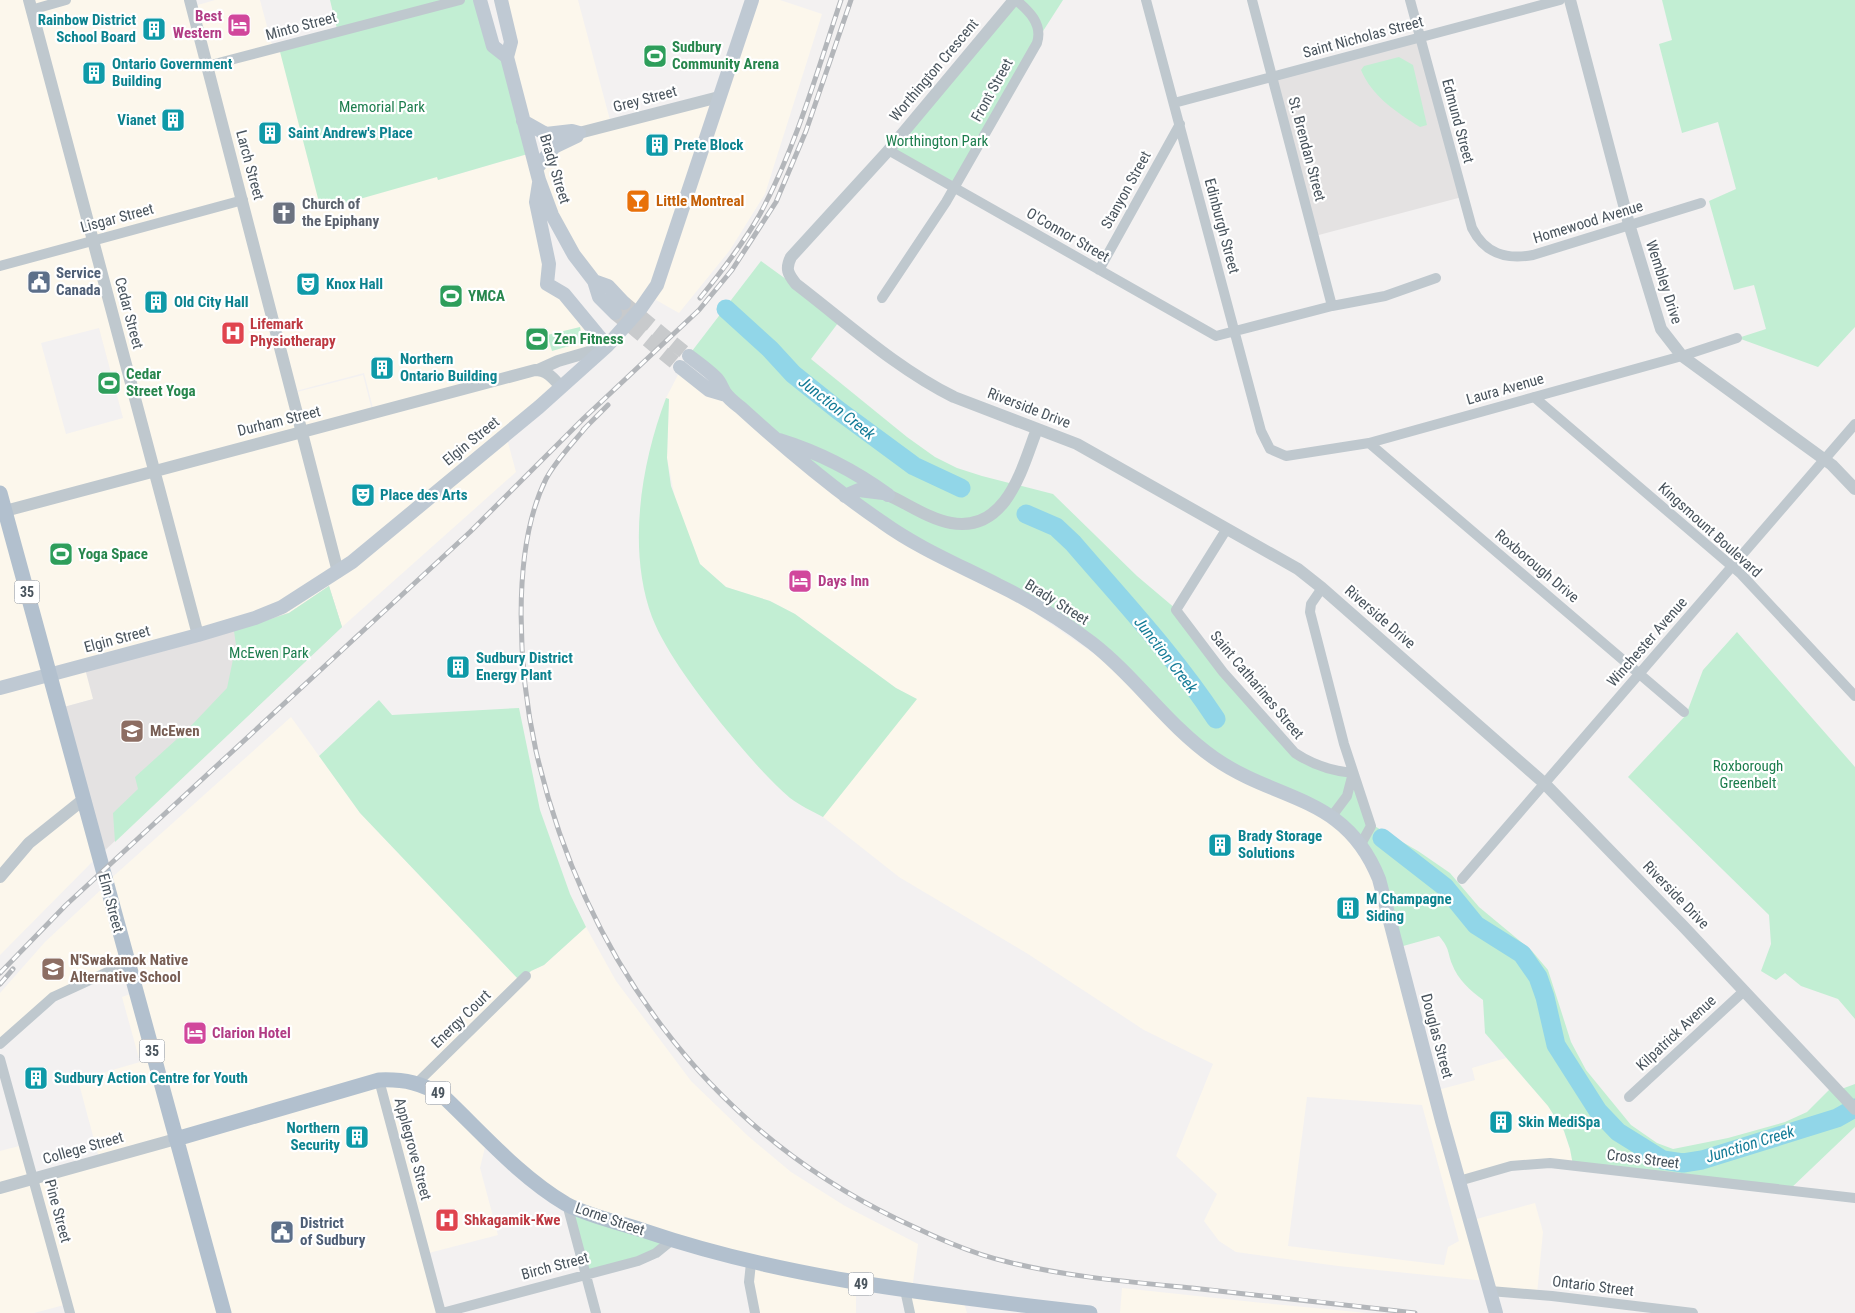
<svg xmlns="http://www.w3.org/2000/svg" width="1855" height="1313" font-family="'Roboto Condensed',sans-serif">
	<rect width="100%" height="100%" fill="#f3f1f1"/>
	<path fill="#fcf7ec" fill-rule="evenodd" d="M0,0H189L191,7L215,0H260L273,49L279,48L437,177L438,180L531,153L534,164L547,154L555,134L522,120L502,0H578L611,124L719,96L751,0H780L822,14L765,194L730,250L679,313L649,296L636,312L594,280L547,199L546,284L606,346L374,412L364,373L292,392L301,431L153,471L301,433L338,573L506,435L516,472L342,627L329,586L289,613L93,699L61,708L98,856L0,955ZM99,328L123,418L66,434L41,343Z
		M681,369L1331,817L1371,862L1434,1091L1475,1080L1472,1068L1506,1058L1548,1106L1564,1131L1570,1149L1573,1165L1551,1163L1458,1181L1469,1221L1535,1203L1543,1232L1537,1294L1489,1290L1486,1281L1338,1266L1236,1252L1219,1241L1204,1221L1217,1194L1176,1156L1213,1064L1144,1030L1028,954L899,877L823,817L916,699L896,688L795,614L770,601L726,587L700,564L676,503L667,458L669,399L666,398ZM1307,1097L1422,1105L1459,1241L1448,1247L1444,1265L1288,1246Z
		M535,371L560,387L339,570L293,393L363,375L373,414Z
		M291,717L360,813L520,981L416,1082L402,1078L175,1138L223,1313H71L68,1304L34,1313H0V1151L23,1145L33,1181L100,1162L78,1080L140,1062L122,997L136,992L107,882Z
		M106,885L126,961L51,997L0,1043V993L45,942Z
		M586,927L616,981L691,1081L748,1136L791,1172L845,1206L918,1244L912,1290L962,1296L967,1313H909L904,1289L856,1282V1313H754L750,1261L567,1203L487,1139L480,1168L498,1235L425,1254L440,1313H226L178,1140L379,1081L416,1084L531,971L544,965Z
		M1122,1288L1263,1303L1367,1313H1120Z"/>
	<path fill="#e4e2e2" d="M1419,38L1462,197L1315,236L1273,77Z
		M329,586L342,627L100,855L60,708L93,699L84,665L289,613Z"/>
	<path fill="#c2eed3" d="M330,0H479L506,58L531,153L438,180L437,177L321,210L279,48L338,33Z
		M1012,0H1063L1036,42L954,188L887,150Z
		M1662,0H1855V327L1818,367L1738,338L1766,329L1754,285L1734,290L1709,201L1736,189L1718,122L1682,133L1659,44L1672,40Z
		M1399,57L1413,65L1427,125L1420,127C1396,112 1372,96 1361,70L1364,66Z
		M761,261L841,319L811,359L907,437L935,457L957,468L982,476L1053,494L1137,576L1176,609L1295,753L1354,773L1371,824L1418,851L1450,873L1479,907L1532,951L1548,970L1571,1042L1586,1070L1631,1125L1657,1143L1673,1149L1728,1138L1785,1122L1807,1112L1832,1087L1836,1091L1855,1084V1127L1789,1190L1573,1165L1570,1149L1564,1131L1548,1106L1485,1033L1483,1000C1470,990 1458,980 1452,964C1447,951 1450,949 1439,936L1396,948L1378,880L1351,833L1234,771L1091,644L883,525L689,355Z
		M580,327L583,342L552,351L547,335Z
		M666,398L669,399L667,458L671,486L700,564L726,587L770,601L795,614L896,688L917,699L823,817C812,811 799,805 790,798C766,777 745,752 725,728C701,698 666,653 652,617C627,549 641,464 666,398Z
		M329,586L342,627L115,842L113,813L138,789L135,777L188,729L227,688L236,645L234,631L289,613Z
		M1737,632L1855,767V1019L1838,999L1801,986L1785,973L1776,980L1761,971L1771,944L1769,915L1628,777L1686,715L1703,670Z
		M379,700L392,715L519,708L540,810L570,894L586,927L544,965L531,971L520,981L360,813L319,756Z
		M567,1203L672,1239L656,1252L584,1273Z"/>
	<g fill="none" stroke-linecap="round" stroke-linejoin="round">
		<path stroke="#91d6e8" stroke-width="19" d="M726,309L770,349L793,374L838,410L914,466L961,488
			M1026,514L1056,527L1073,543C1122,600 1174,655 1216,719
			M1382,838L1445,887L1476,925L1522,954L1538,977L1545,997L1556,1045L1598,1111L1618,1132L1663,1160L1683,1163L1702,1160L1837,1118L1855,1108"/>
		<path stroke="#c8cacc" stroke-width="14" stroke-dasharray="14 7" stroke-linecap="butt" d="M624,303L689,356
			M615,313L680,367"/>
		<path stroke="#bfc8ce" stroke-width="10" d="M1146,0L1261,431L1270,449L1286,456L1369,443L1682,356L1737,338
			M1252,0L1332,306
			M1410,0L1472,228C1485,254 1506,260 1533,255L1701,203
			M31,10L66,0
			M207,66L460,0
			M1174,103L1560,0
			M888,150L1216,336L1332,306L1385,296L1436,278
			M0,266L243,200
			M1099,270L1180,124
			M882,298L946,202L1037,43C1043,24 1029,11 1016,0
			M1534,397L1741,574L1855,696
			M1369,443L1684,712
			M1226,530L1176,610L1223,672L1295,753C1313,765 1331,771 1353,773
			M1322,588L1311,604L1310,612L1344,744L1371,826L1361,844
			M1332,816L1347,796L1353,773
			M1462,879L1855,424
			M0,1044L53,997L127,963
			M0,1059L70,1313
			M379,1080L441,1313
			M417,1083L526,976
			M1629,1097L1744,991
			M1459,1181L1511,1166L1550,1163L1855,1198
			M567,1204L596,1313
			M751,1263L749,1282L755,1313
			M905,1290L910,1313
			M1490,1291L1552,1296L1693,1313
			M442,1313L638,1261L656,1253L672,1240"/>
		<path stroke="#bfc8ce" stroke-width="12" d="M29,0L198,635
			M190,0L338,572
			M1014,0L887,152L791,257C785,269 788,274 796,284C847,323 897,369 954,397L1077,444L1298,569L1322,588L1544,783L1683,926L1855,1109
			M1570,0L1629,224L1661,329L1682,356L1832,465L1855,489
			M579,133L719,97
			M538,370L558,361L606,347
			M888,495C908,504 929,519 951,523C1007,533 1022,468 1037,429
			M5,511L535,370C547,370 553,378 561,387
			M0,877L29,843L84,799
			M0,1188L176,1139"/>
		<path stroke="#bfc9d3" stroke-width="14" d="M480,0L493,46L507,57
			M501,0L511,42L507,57L539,180L552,215L574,255L594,281L599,297L615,313
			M523,121L546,134L572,131L579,133
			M536,169L554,147L577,136
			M539,183L536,202L549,264L547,284L564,294L607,346
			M594,281L608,286L624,303
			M689,356C698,363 708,370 716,378C720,382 722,388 725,393C729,399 736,404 741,408C786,449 832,488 882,522C918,548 959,565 998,585C1031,601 1063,621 1092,643C1137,678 1166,724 1214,758C1279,803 1345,794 1379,879L1442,1121L1496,1313
			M680,367L709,390L726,395
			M779,440C818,452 855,471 888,495
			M845,496L859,490L883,493
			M0,688L198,635L255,618L282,607L352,562L539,407L607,346L641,308L657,285L752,0"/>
		<path stroke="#b2c0ce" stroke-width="15" d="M0,493L224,1313
			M176,1139L379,1080C404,1079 423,1083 444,1097C482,1133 520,1177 566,1204C588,1216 621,1223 645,1231C789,1280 939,1295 1090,1313"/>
		<g stroke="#b3b6ba" stroke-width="5">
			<path id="rail" d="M700,298C722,271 743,244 760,214C796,147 817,72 841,0
				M587,426C573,443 556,460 546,479C510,551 519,674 536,751C583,955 706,1127 897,1219C933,1236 969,1253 1008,1262C1068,1277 1131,1282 1192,1288C1267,1296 1341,1304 1415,1313
				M583,430L608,405
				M0,973L66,905L470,532L584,418L699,310L732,270L776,202L806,131L851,0
				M0,984L13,969"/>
		</g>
		<use href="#rail" stroke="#fff" stroke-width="3" stroke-dasharray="9" stroke-linecap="butt"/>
	</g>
	<defs>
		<g id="hotel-square" transform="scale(1.25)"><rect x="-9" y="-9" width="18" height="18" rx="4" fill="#d1479c" stroke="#fff"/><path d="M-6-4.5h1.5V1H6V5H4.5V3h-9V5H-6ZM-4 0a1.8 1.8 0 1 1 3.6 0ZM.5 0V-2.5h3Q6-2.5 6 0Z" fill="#fff"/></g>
		<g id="building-square" transform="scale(1.25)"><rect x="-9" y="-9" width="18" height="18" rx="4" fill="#0f9aa8" stroke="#fff"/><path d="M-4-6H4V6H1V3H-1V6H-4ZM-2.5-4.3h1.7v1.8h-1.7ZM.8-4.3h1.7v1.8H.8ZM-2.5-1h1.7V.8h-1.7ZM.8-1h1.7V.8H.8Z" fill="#fff"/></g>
		<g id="stadium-square" transform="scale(1.25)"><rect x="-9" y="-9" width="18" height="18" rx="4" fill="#2e9e5b" stroke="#fff"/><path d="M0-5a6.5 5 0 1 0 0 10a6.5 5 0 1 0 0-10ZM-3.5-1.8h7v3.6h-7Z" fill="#fff"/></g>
		<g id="bar-square" transform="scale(1.25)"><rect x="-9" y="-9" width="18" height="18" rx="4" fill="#e8710a" stroke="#fff"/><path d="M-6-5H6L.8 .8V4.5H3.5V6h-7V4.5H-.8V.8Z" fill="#fff"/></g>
		<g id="church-square" transform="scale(1.25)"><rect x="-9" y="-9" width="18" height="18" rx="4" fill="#6b7280" stroke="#fff"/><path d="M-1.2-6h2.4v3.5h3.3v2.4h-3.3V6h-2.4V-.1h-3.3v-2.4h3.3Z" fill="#fff"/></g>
		<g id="civic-square" transform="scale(1.25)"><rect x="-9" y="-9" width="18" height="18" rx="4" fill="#5c6f8a" stroke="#fff"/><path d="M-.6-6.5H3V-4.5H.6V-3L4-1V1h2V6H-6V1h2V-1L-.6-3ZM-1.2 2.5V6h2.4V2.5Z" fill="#fff"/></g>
		<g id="theatre-square" transform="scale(1.25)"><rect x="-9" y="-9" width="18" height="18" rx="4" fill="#0f9aa8" stroke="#fff"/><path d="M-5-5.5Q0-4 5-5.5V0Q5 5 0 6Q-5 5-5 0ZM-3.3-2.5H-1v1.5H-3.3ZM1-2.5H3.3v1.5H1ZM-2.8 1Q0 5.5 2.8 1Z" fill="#fff"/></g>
		<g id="hospital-square" transform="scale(1.25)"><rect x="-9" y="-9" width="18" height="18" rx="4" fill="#e0444e" stroke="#fff"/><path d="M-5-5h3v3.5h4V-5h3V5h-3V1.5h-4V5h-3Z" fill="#fff"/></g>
		<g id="university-square" transform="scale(1.25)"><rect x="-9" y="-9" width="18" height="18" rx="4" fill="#8d6e63" stroke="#fff"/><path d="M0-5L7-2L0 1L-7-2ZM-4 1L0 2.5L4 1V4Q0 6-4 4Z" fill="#fff"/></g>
		<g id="school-square" transform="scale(1.25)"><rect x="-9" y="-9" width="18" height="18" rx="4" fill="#8d6e63" stroke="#fff"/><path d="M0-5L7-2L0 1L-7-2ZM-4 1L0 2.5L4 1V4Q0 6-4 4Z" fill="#fff"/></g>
	</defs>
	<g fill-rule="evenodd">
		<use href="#hotel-square" x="239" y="25"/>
		<use href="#building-square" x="154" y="29"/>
		<use href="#stadium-square" x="655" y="56"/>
		<use href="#building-square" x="94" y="73"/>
		<use href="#building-square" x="173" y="120"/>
		<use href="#building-square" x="270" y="133"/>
		<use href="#building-square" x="657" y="145"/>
		<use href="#bar-square" x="638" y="201"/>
		<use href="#church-square" x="284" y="213"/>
		<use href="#civic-square" x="39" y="282"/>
		<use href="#theatre-square" x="308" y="284"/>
		<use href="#stadium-square" x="451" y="296"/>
		<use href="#building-square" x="156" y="302"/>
		<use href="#hospital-square" x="233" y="333"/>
		<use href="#stadium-square" x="537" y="339"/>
		<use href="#building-square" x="382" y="368"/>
		<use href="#stadium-square" x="109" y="383"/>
		<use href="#theatre-square" x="363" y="495"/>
		<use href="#stadium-square" x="61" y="554"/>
		<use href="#hotel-square" x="800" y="581"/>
		<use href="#building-square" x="458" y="667"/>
		<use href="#university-square" x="132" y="731"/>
		<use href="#building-square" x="1220" y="845"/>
		<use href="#building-square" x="1348" y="908"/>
		<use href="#school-square" x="53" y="969"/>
		<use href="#hotel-square" x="195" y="1033"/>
		<use href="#building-square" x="36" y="1078"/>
		<use href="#building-square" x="1501" y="1122"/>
		<use href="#building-square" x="357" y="1137"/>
		<use href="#hospital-square" x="447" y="1220"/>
		<use href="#civic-square" x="282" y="1232"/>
	</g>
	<g text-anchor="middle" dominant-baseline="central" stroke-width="4.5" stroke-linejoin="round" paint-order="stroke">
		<g fill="#fff" stroke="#80878e" stroke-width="1">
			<rect x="14.5" y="580.5" width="25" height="23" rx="4"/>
			<rect x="139.5" y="1039.5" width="25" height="23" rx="4"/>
			<rect x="425.5" y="1081.5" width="25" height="23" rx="4"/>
			<rect x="848.5" y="1272.5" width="25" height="23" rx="4"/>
		</g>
		<g font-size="14" font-weight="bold" fill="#49545d">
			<text x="27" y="592">35</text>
			<text x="152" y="1051">35</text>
			<text x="438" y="1093">49</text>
			<text x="861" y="1284">49</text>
		</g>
		<g font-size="15" font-weight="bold" fill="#b23c85" stroke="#fff" text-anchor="start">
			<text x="222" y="16" text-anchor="end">Best<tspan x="222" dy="17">Western</tspan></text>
			<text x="818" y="581">Days Inn</text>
			<text x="212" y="1033">Clarion Hotel</text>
		</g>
		<g font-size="15" font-weight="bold" fill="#0d838f" stroke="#fff" text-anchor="start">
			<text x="136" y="20" text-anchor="end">Rainbow District<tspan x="136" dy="17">School Board</tspan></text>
			<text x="112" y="64">Ontario Government<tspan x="112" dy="17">Building</tspan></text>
			<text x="156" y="120" text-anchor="end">Vianet</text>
			<text x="288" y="133">Saint Andrew's Place</text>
			<text x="674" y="145">Prete Block</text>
			<text x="326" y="284">Knox Hall</text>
			<text x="174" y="302">Old City Hall</text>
			<text x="400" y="359">Northern<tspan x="400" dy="17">Ontario Building</tspan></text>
			<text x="380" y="495">Place des Arts</text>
			<text x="476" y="658">Sudbury District<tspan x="476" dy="17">Energy Plant</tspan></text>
			<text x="1238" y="836">Brady Storage<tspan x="1238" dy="17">Solutions</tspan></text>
			<text x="1366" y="899">M Champagne<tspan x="1366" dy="17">Siding</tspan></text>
			<text x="54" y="1078">Sudbury Action Centre for Youth</text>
			<text x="1518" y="1122">Skin MediSpa</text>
			<text x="340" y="1128" text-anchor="end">Northern<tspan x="340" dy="17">Security</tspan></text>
		</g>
		<g font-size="15" fill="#49545d" stroke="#fff">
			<text transform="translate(301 26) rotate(-15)">Minto Street</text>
			<text transform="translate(1363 37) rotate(-15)">Saint Nicholas Street</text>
			<text transform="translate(934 70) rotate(-50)">Worthington Crescent</text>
			<text transform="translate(992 90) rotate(-61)">Front Street</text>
			<text transform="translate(645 99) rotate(-15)">Grey Street</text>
			<text transform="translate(1458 121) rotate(75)">Edmund Street</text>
			<text transform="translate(1307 149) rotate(75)">St. Brendan Street</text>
			<text transform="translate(250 165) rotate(75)">Larch Street</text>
			<text transform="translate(555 169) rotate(73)">Brady Street</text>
			<text transform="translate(1126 190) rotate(-61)">Stanyon Street</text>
			<text transform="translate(117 218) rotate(-15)">Lisgar Street</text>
			<text transform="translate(1588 222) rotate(-17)">Homewood Avenue</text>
			<text transform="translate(1222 226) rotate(75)">Edinburgh Street</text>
			<text transform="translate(1068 235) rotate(30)">O'Connor Street</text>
			<text transform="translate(1664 282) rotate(72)">Wembley Drive</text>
			<text transform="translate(129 313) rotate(75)">Cedar Street</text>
			<text transform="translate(1505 389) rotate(-16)">Laura Avenue</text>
			<text transform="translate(1029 408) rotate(21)">Riverside Drive</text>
			<text transform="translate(279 421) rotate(-14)">Durham Street</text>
			<text transform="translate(471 441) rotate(-39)">Elgin Street</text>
			<text transform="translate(1710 530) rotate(42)">Kingsmount Boulevard</text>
			<text transform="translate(1537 566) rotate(40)">Roxborough Drive</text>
			<text transform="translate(1057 602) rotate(32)">Brady Street</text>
			<text transform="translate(1380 617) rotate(41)">Riverside Drive</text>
			<text transform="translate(117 639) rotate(-15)">Elgin Street</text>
			<text transform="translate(1647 642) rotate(-49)">Winchester Avenue</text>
			<text transform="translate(1257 685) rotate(50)">Saint Catharines Street</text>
			<text transform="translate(1676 895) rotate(46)">Riverside Drive</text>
			<text transform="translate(111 903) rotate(75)">Elm Street</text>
			<text transform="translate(461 1019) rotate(-44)">Energy Court</text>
			<text transform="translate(1676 1033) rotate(-43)">Kilpatrick Avenue</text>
			<text transform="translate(1437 1036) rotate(75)">Douglas Street</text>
			<text transform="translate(83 1148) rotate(-16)">College Street</text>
			<text transform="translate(413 1149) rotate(75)">Applegrove Street</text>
			<text transform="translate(1643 1159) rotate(7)">Cross Street</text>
			<text transform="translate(58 1211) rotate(75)">Pine Street</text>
			<text transform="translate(610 1219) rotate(19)">Lorne Street</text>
			<text transform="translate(555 1266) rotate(-15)">Birch Street</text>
			<text transform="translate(1593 1286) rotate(7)">Ontario Street</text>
		</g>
		<g font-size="15" font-weight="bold" fill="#27864d" stroke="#fff" text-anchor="start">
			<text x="672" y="47">Sudbury<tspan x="672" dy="17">Community Arena</tspan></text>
			<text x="468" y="296">YMCA</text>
			<text x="554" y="339">Zen Fitness</text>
			<text x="126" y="374">Cedar<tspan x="126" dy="17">Street Yoga</tspan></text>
			<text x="78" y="554">Yoga Space</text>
		</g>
		<g font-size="15" fill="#1c7d4d" stroke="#fff">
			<text x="382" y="107">Memorial Park</text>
			<text x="937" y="141">Worthington Park</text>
			<text x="269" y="653">McEwen Park</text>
			<text x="1748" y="766">Roxborough<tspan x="1748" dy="17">Greenbelt</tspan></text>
		</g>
		<g font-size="15" font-weight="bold" fill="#c56008" stroke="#fff" text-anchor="start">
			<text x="656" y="201">Little Montreal</text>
		</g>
		<g font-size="15" font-weight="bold" fill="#5b616d" stroke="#fff" text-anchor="start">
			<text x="302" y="204">Church of<tspan x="302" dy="17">the Epiphany</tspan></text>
		</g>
		<g font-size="15" font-weight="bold" fill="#4e5e75" stroke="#fff" text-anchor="start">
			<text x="56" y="273">Service<tspan x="56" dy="17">Canada</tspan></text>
			<text x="300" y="1223">District<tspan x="300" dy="17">of Sudbury</tspan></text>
		</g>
		<g font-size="15" font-weight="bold" fill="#be3a42" stroke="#fff" text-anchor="start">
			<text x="250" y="324">Lifemark<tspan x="250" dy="17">Physiotherapy</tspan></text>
			<text x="464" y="1220">Shkagamik-Kwe</text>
		</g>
		<g font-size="15" font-weight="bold" fill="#785e54" stroke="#fff" text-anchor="start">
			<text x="150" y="731">McEwen</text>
			<text x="70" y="960">N'Swakamok Native<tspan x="70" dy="17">Alternative School</tspan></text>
		</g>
		<g font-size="16" font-style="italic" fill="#137b97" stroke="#fff">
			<text transform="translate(837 408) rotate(38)">Junction Creek</text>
			<text transform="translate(1166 655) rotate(52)">Junction Creek</text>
			<text transform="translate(1750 1144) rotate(-17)">Junction Creek</text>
		</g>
	</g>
</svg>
